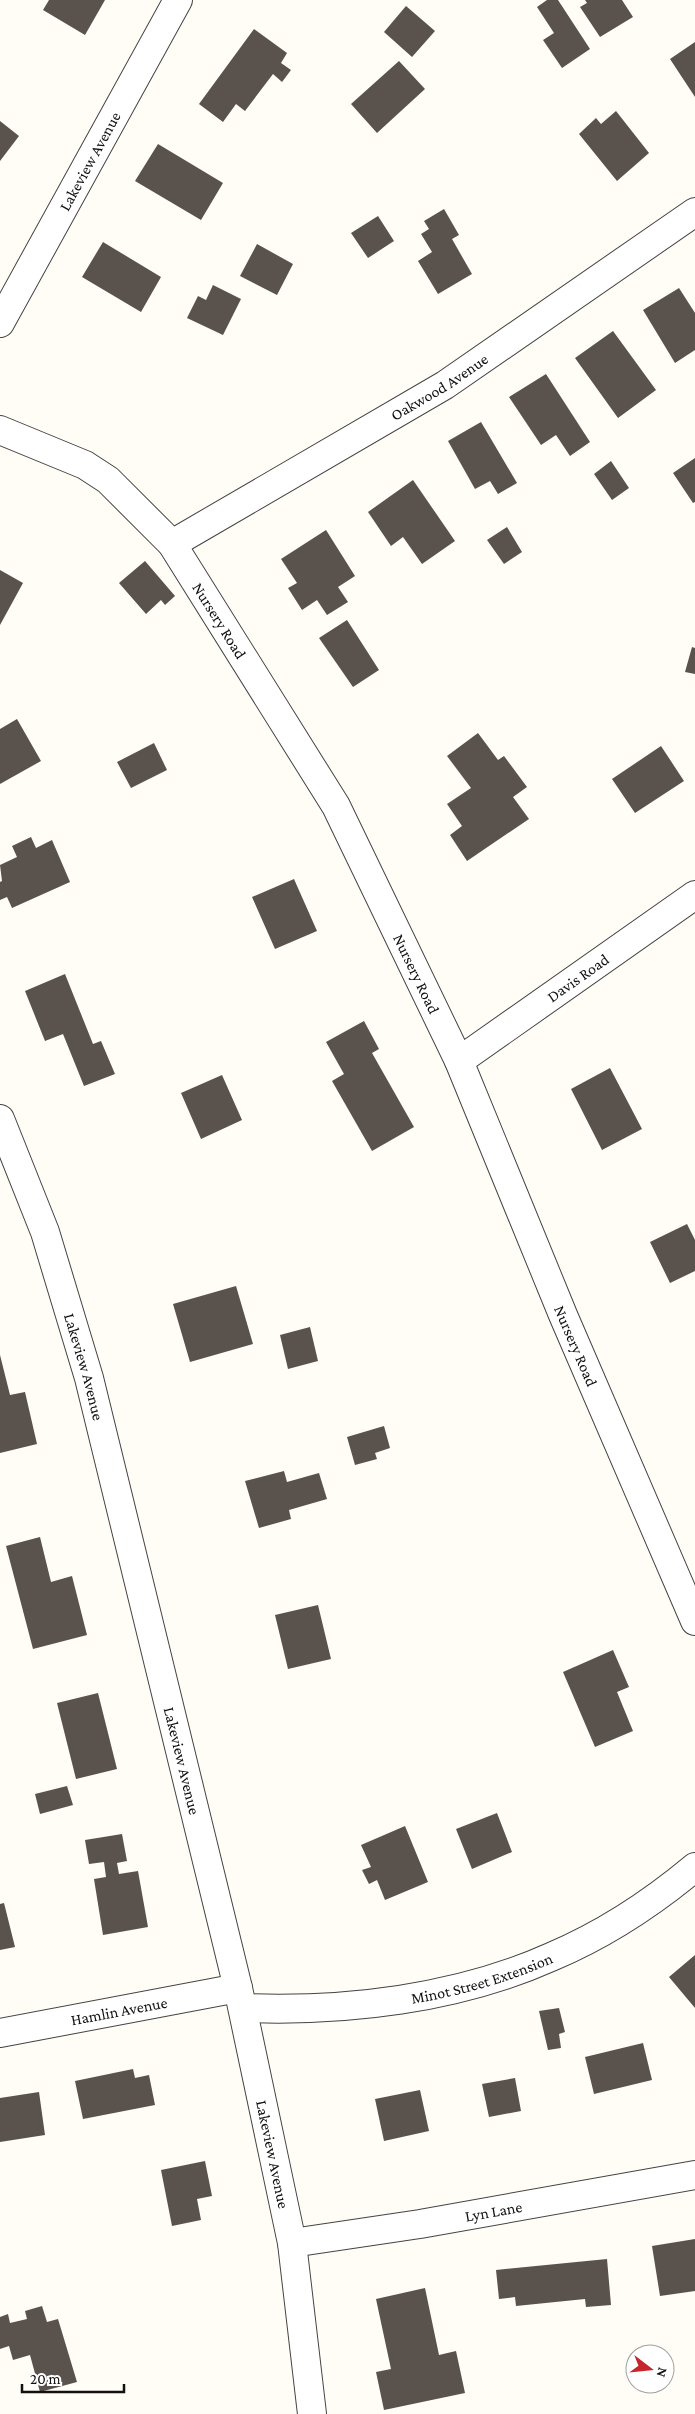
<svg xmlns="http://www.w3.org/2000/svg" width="695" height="2414" font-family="'Crimson Pro',serif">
	<rect width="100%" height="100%" fill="#fffdf5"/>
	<path fill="#5a524d" d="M49,0H105L85,35L43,10Z
		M547,0H558L590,49L562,68L543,40L554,33L537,7Z
		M585,0H622L633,17L600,37L580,7L587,3Z
		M406,6L435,31L412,57L384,32Z
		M254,29L287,53L281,63L291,70L282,82L273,74L245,111L236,104L223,122L199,104Z
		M695,42V97L670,59Z
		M399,61L425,89L377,133L351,104Z
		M616,111L649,153L617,181L579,134L596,118L601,124Z
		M0,121L19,136L0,161Z
		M158,144L223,183L201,220L135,181Z
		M444,209L459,235L452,239L472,274L438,294L418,261L432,252L421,234L429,229L424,221Z
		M378,216L394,241L368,258L351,233Z
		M103,242L161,277L141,312L82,277Z
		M257,244L293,264L277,295L240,276Z
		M213,285L241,299L223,335L187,318L198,296L206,300Z
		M679,288L695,313V350L675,363L643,310Z
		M613,331L656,390L618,418L575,358Z
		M546,374L590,442L570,456L556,435L541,445L509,397Z
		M481,422L517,483L498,494L490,481L475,489L448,441Z
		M695,458V502L693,503L673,473Z
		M611,461L629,488L612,500L594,474Z
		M413,480L455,541L422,564L403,537L391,546L368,512Z
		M507,527L522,552L504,564L487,540Z
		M326,530L355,576L338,587L348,602L327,615L317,600L302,610L288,588L297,583L281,559Z
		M145,561L175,596L165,605L161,600L146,614L119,583Z
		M0,570L23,583L0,625Z
		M347,620L379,670L353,687L319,638Z
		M692,647L695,648V674L685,672Z
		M17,719L41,761L0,784V729Z
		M478,733L498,760L504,756L527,787L513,797L529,819L467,861L450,835L462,826L447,804L471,788L447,756Z
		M154,743L167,770L131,788L117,762Z
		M661,746L684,781L635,813L612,779Z
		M31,837L36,848L52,840L70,882L12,908L7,897L0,900V882L2,881L0,865L17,857L12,846Z
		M294,879L317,931L275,949L252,897Z
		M65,974L93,1044L101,1041L115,1074L84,1086L63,1034L45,1041L25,991Z
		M364,1021L379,1049L372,1053L414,1127L372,1151L332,1081L344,1074L326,1042Z
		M610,1068L642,1129L602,1150L571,1089Z
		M222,1075L242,1120L201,1139L181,1093Z
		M687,1224L695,1240V1271L670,1283L650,1242Z
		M236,1286L253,1344L190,1362L173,1304Z
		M310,1327L318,1361L288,1369L280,1335Z
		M0,1355L10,1395L25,1392L37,1444L0,1453Z
		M384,1426L390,1448L375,1453L377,1459L355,1465L347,1437Z
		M284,1471L287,1482L319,1473L327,1499L289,1510L291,1519L259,1528L245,1481Z
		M40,1537L51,1582L72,1576L87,1635L33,1649L6,1546Z
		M318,1605L331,1659L288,1669L275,1615Z
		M613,1650L629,1687L617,1692L633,1731L595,1747L563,1672Z
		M98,1693L117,1769L76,1779L57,1703Z
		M67,1786L73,1805L40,1814L35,1794Z
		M497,1813L512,1852L472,1869L456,1829Z
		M405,1826L428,1882L385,1900L377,1880L369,1884L362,1870L371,1867L361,1845Z
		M122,1834L127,1861L117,1863L119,1874L138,1871L148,1927L103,1935L94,1879L106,1877L104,1862L89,1864L85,1840Z
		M4,1903L15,1947L0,1950V1904Z
		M695,1955V2008L669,1977Z
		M559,2008L565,2032L559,2034L561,2048L548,2050L539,2011Z
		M643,2043L652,2080L594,2094L585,2057Z
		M133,2069L135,2078L149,2075L155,2105L83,2119L75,2081Z
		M515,2078L521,2111L489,2117L482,2084Z
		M420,2090L429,2131L384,2141L375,2099Z
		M39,2092L45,2135L0,2142V2098Z
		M205,2161L212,2196L197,2199L201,2220L172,2226L161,2170Z
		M695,2239V2291L660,2296L652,2246Z
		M607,2259L611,2305L586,2307L585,2299L516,2306L515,2297L499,2299L496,2270Z
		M425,2288L439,2355L456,2351L465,2393L384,2410L376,2372L391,2369L376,2299Z
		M42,2306L47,2322L58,2319L77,2382L40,2392L30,2355L13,2360L9,2346L0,2349V2317L8,2314L10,2323L27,2319L25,2311Z"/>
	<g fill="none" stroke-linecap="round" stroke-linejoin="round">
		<g stroke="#444" stroke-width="30">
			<g id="minor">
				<path id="s1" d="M0,323L178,0"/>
				<path id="s2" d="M0,430L85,465L108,480L172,544L336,806L459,1061L563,1315L695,1621"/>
				<path id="s3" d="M172,544L445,385L695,212"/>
				<path id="s4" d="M459,1061L695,895"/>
				<path id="s5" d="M0,1119L45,1232L89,1378L238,1988L292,2243L312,2414"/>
				<path id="s6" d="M243,2008C345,2012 457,1999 551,1957C603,1935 652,1903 695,1867"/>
				<path id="s7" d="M0,2033L238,1988"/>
				<path id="s8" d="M292,2243L420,2224L695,2175"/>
			</g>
		</g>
		<use href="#minor" stroke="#fff" stroke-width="28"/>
	</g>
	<g text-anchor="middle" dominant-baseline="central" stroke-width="5" stroke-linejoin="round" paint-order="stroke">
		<g font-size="16" fill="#111" stroke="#fff">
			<text stroke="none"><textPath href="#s1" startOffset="185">Lakeview Avenue</textPath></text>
			<text stroke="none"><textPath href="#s3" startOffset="310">Oakwood Avenue</textPath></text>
			<text stroke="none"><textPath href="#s2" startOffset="300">Nursery Road</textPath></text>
			<text stroke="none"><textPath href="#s2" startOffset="705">Nursery Road</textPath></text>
			<text stroke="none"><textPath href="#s4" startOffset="145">Davis Road</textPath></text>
			<text stroke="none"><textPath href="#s2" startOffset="1110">Nursery Road</textPath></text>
			<text stroke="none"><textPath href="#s5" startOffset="262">Lakeview Avenue</textPath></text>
			<text stroke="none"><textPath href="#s5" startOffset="668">Lakeview Avenue</textPath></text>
			<text stroke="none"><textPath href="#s6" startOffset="242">Minot Street Extension</textPath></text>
			<text stroke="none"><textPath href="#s7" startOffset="121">Hamlin Avenue</textPath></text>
			<text stroke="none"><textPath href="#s5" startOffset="1072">Lakeview Avenue</textPath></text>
			<text stroke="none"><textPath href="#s8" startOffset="204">Lyn Lane</textPath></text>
		</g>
	</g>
	<g transform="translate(650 2369) rotate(106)"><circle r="24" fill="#ffffff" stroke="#a0a0a0"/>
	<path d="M0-4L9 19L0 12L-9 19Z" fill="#c4262e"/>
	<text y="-8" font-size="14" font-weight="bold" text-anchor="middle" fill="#111111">N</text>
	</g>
	<path d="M22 2384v8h102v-8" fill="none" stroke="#111111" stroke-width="2.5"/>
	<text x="30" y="2384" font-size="15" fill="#111111" stroke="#ffffff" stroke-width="4" paint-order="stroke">20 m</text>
</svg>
